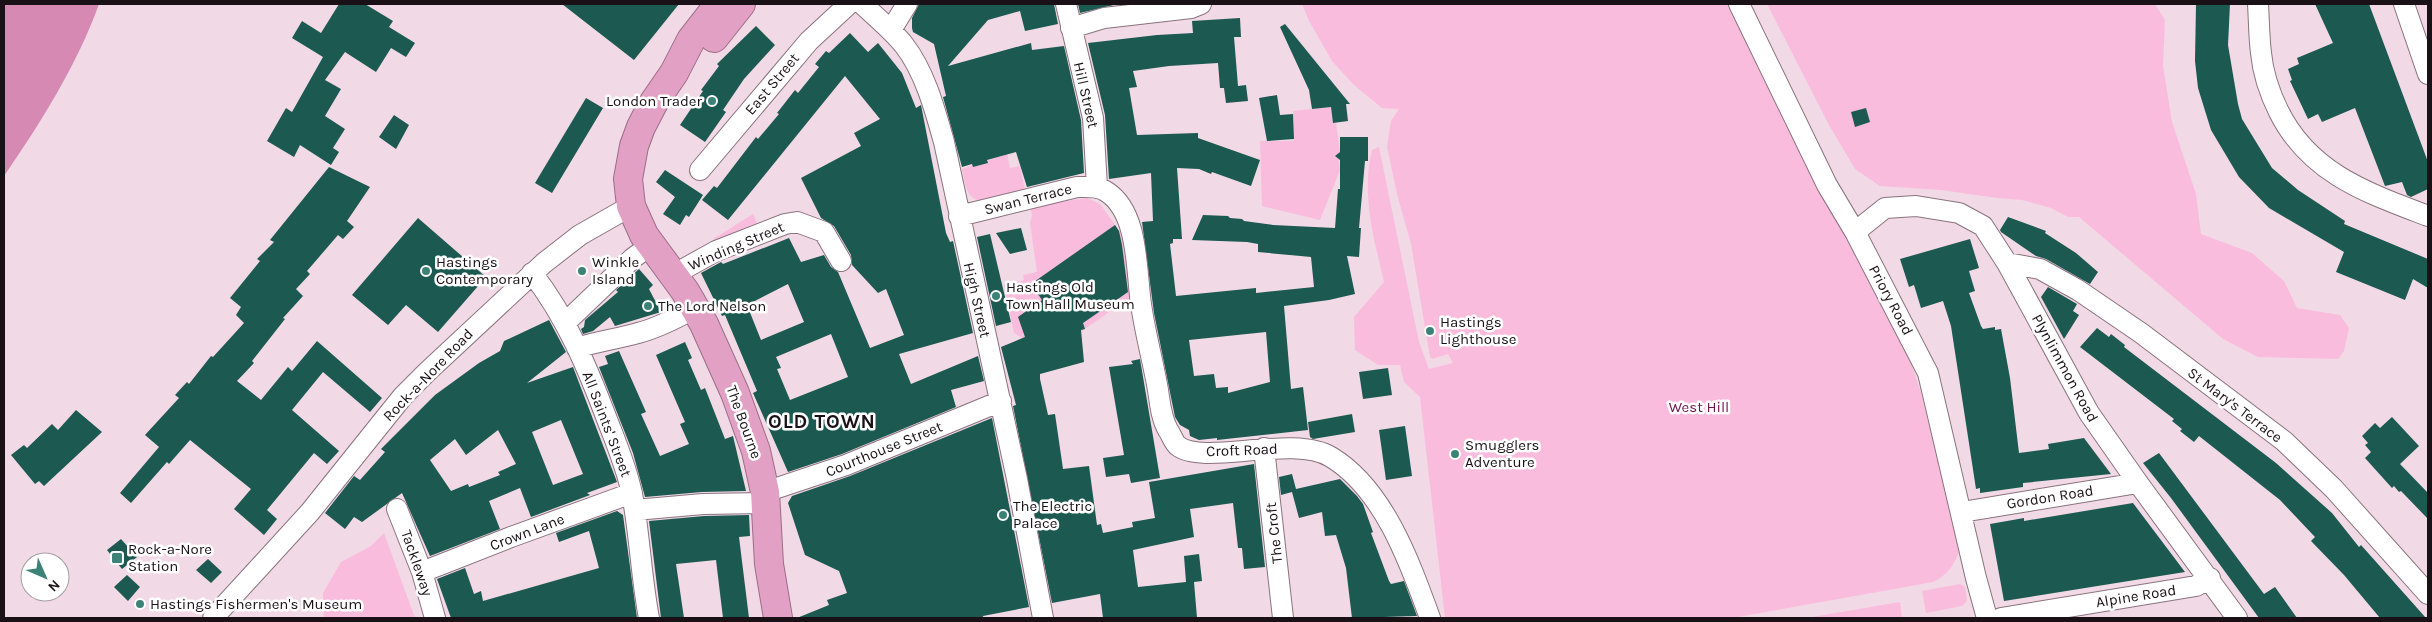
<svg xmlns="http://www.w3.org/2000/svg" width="2432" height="622" font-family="Karla,sans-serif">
	<rect width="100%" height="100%" fill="#f2d9e6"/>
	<path fill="#fabcdd" d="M1302,4H1732L1907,351L1921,393L1960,548C1956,563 1947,576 1933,582L1732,618H1445L1420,397L1404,382L1400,365H1378L1355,350L1354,317L1384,282C1374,239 1361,195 1372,150L1379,147L1419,342L1429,369L1453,363L1448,354L1432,359L1430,357L1411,244L1398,198L1387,147L1391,121L1399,109L1382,108L1354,85L1332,61L1309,21Z
		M1767,4H2155L2165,20L2163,66L2172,122L2196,194L2201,234L2252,253L2284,281L2297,308L2340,315L2349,328L2344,351L2338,359L2258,357L2223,339L2079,217H2068L2051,208L2022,200L1997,198L1941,190L1880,186L1855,169L1829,125Z
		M1331,107L1333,123H1336L1340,152L1338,154L1340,170L1320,220L1262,206L1260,141H1294L1293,111Z
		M1007,154L1010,168L1020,166L1025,190C1011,195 984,209 971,196C965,190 964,177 962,169Z
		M1087,198L1100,204L1129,244L1134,295L1070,339L1026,340L1014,333L1004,285L1024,280L1023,275L1037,272L1030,223L1032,215L1030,206Z
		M753,214L758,225L715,243L713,239Z
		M384,533L415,618H324L323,593L341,562L371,546Z
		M1960,584L1965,587L1967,601L1962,606L1926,613L1922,591Z
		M1900,602L1902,618H1806Z"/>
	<path fill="#d589b3" d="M4,4H99C77,65 41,122 4,176Z"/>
	<path fill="#1b5951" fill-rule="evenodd" d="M339,4H365L393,21L389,27L415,43L406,57L391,48L376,72L345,52L325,80L341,89L325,116L345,129L333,148L339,152L331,165L300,145L294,157L267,141L286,108L292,112L323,57L292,38L302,21L321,33Z
		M562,4H679L634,60Z
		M919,4H1054L1058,24L1025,31L1020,11L988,20L948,66L1031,43L1032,50L1064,46L1081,120L1084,173L1027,187L1016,152L987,160L988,163L973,167L972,164L962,167L943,97L946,96L934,44L913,32L912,28V18Z
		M1078,4H1118L1080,13Z
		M2196,4H2230L2228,45L2238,104L2242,119L2272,168L2298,190L2345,221L2344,224L2428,259V288L2413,279L2405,300L2336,272L2344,252L2269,208L2239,177L2211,130L2198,88L2195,61Z
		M2315,4H2369L2428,162V189L2411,197L2407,195L2402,182L2385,186L2355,108L2322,122L2318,114L2308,119L2290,81L2292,80L2288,69L2299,64L2297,58L2333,43Z
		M1240,18L1241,37H1234L1238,86L1246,85L1248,101L1226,103L1224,88H1220L1218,63L1169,66L1133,71L1137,87L1129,88L1137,135L1198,133V138L1260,160L1251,186L1212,172L1211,174L1199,169L1177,168L1182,239H1173V243L1170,244L1176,296L1256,288V293L1314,287L1311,257L1258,252V244L1247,242L1192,240L1203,215L1228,216L1230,218L1242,219L1244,221L1273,225L1335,228L1338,189H1340V160L1335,156L1340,152V137H1368V161H1365L1359,228H1361L1359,257L1347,256L1355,294L1329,300L1284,306L1291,389L1303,387L1308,430L1217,440V438L1199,440L1190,436L1189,430L1180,425L1175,417L1154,313L1142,222L1153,221L1151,173L1109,179L1105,115L1088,43L1157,35L1193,33L1192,21ZM1266,332L1270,382L1228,393V387L1216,388L1214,374L1194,376L1189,340Z
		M1285,24L1350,104H1346L1348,121L1333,123L1331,107L1312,109L1309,90L1280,27Z
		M756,26L775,45L744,79L723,110L726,112L705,142L680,125L703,91L701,90L719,66L717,64Z
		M850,33L868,52L878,43L902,73L916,108L921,105L946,233L950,242L953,241L973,333L899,354L911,384L978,356L984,381L951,390L956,407L842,454L788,472L753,393L757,391L725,315L722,316L701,273L721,262L723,264L789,238L801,262L824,255L831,267L838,272L870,348L904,335L886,289L878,293L852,265L851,255L834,226L821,218L801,178L861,146L854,133L880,119L845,76L728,220L702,200L714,186L717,188L756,137L758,139L779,114L777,113L795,90L798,93L819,67L815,64L826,51L829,53ZM788,284L804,322L761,340L747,305ZM831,334L848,377L790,400L777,369L781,368L776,357Z
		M1277,95L1280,115L1293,114L1294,139L1267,141L1259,98Z
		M586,98L603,108L552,193L535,183Z
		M1866,108L1870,122L1855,127L1851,112Z
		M394,115L409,125L396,149L379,137Z
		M329,167L370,187L347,221L354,227L343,239L338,235L307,271L310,274L296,289L303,296L283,318L285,319L252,361L254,363L237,381L261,400L288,367L292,371L317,341L382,398L370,412L323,372L292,410L339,451L327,464L314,453L267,510L277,519L264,535L234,509L251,489L190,440L169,464L167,462L131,503L120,493L159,447L145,435L179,398L175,395L187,382L189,384L211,356L213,357L244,323L236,315L241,307L230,298L260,261L257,259L274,242L270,240Z
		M665,170L703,195L689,217L686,215L680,225L663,214L675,197L656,182Z
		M2008,217L2046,231L2045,233L2076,253L2098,272L2090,284L2046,259L2036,256L2001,232L2000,230Z
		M418,218L486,277L438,332L406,305L388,325L352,295Z
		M1115,225L1119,231L1122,245L1128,292L1083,323L1085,329L1081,330L1084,362L1040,374V379L1048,415L1055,414L1063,469L1089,466L1097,525L1101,524L1103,533L1133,527L1132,522L1155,518L1149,482L1254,464L1265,567L1244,569L1242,548H1238L1233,503L1190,509L1194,537L1133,550L1138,587L1186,582L1184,556L1199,554L1202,581L1194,582L1197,618H1103L1100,594L1052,603L1013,406L1016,405L1001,347L1025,337L1018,317L1042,300L1031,284Z
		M1021,228L1027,250L1010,254L996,233Z
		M990,234L1011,322L996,326L977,237Z
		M1970,239L1979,268L1969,271L1975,291L1969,293L1981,326L1983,329L1995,327V330L2001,329L2010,378L2019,453L2049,449L2048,444L2084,438L2111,474L2023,483V487L1980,493V488L1976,489L1951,326L1943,301L1921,308L1914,285L1909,287L1900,259Z
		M639,269L653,285L649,289L661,312L615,326L610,317L593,331L583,334L581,329L584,327L585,320L618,292L616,290Z
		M2048,287L2077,304L2073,311L2079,315L2064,339L2041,297Z
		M549,320L566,352L527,383L573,367L617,482L587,493L590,495L531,517L520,488L489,501L500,529L430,556L402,493L362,522L354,517L345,529L325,513L354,476L360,480L385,452L381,449L435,395L479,363L500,351L504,341ZM561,420L583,474L553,485L532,432ZM498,430L516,464L498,472L500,475L469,487L468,484L451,491L430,460L455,439L466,455Z
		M2097,328L2109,337L2111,334L2125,345L2124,347L2276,463L2332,513L2359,547L2361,545L2426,618H2380L2344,575L2311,541L2315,537L2280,500L2199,436L2194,442L2180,431L2182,429L2172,421L2174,419L2080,347Z
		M685,342L692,358L688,360L701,390L705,388L725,439L733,436L746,491L702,492L645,497L633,453L599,367L608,364L605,356L619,351L646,412L641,414L660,456L689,444L680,424L685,422L656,355Z
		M1140,359L1160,478L1131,483L1129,474L1106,477L1103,458L1124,455L1109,367L1133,364L1131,361Z
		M1388,368L1392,395L1363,399L1359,372Z
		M76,410L102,432L44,486L39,481L35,484L11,455L24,445L27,448L52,424L58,430Z
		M1352,414L1355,432L1313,439L1310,437L1308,422Z
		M2392,417L2419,446L2400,464L2428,493V519L2401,491L2399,492L2394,486L2392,488L2365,458L2371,452L2365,445L2368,443L2362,436L2375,423L2380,428Z
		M992,418L1029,607L983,616V618H797L829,605L827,600L847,593L839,571L805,555L788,503L792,496L850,476Z
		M1405,426L1412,476L1386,480L1379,430Z
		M2159,453L2264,594L2275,587L2297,618H2259L2171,498L2143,463Z
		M1292,474L1296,489L1340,479L1357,496L1363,504L1373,532L1371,533L1389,581L1391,584L1404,581L1417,616L1352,618L1346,568L1336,535L1325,536L1322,512L1299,518L1292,492L1281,495L1279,477Z
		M2133,503L2185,572L2004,601L1990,524L2024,518V521Z
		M617,511L623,515L637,618H451L437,579L465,568L474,594L481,591L483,601L599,568L589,531L559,542L556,533Z
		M749,515L750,536L739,537L749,618H723L716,560L676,564L684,618H661L649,521L704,516Z
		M121,539L137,557L122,569L107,550Z
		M208,559L222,572L211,583L196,570Z
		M127,575L140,587L128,601L114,587Z"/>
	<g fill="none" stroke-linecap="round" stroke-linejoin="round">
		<g stroke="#89737e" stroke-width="22">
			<path id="minor" d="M862,4C876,17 892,30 904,45C925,72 935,110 944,142L1017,479L1043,618
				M1066,4L1093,118L1097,187
				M1739,4L1827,185L1855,232L1928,373L1976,578L1987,618
				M2258,4C2259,20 2259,37 2261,53C2263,74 2270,94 2279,112C2310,174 2368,193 2428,216
				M2404,4L2428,74
				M1071,28L1104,18L1191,8L1201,4
				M891,30L907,4
				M700,170L809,41L849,4
				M959,216L1077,187C1088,187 1098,186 1107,192C1139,213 1136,270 1141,304C1145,333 1153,361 1158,390C1160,403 1161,418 1168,430C1171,434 1174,443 1178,446C1204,466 1293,434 1331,457C1384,489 1410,563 1430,618
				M1855,232L1885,208L1916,206L1959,213L1983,226L2007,263L2089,413L2138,483L2237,618
				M2007,263L2040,269L2078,290L2141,333L2284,441L2334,489L2428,594
				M532,273C567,318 588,369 608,422C617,445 627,469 632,494C640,535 641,577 649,618
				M673,275L716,251L785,224L797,222L824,232L841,261
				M565,323L633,258L651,245
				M577,348C597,341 618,339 638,333C658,328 677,318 695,308
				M1264,448L1283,618
				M765,492L846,465L1001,401
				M397,509L422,572L435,618
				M635,510L703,504L766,503
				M1962,512L2138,483
				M422,572L511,537L632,493
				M213,618L310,512L403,396L427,372L544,263L580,235L631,206
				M2001,618L2196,586L2210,578"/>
		</g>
		<g stroke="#9c6e87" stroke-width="30">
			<path id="highway" d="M719,4L691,40L674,73L654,102L641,127L634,146L628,179L631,206L644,235L685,291L704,324L735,393L756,451L765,492L769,564L778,618
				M714,38L741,4"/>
		</g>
		<use href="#minor" stroke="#fff" stroke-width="20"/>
		<use href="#highway" stroke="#e2a0c4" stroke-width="28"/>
	</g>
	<g fill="#3c8277" stroke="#fff" stroke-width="2">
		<circle cx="712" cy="101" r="5"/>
		<circle cx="426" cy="271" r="5"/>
		<circle cx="582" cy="271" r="5"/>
		<circle cx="996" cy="296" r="5"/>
		<circle cx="648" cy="306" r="5"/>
		<circle cx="1430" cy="331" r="5"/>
		<circle cx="1455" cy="454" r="5"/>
		<circle cx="1003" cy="515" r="5"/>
		<rect x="111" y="552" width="12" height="12" rx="2.5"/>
		<circle cx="140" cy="604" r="5"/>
	</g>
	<g text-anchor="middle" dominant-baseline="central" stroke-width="5" stroke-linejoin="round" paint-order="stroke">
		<g font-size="15" fill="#1a1116" stroke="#fff">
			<text transform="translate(772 84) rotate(-50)">East Street</text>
			<text transform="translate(1086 95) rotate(77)">Hill Street</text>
			<text transform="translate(1028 199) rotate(-14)">Swan Terrace</text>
			<text transform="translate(736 246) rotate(-23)">Winding Street</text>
			<text transform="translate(977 300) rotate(77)">High Street</text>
			<text transform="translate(1891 300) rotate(62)">Priory Road</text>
			<text transform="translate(2065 368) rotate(61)">Plynlimmon Road</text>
			<text transform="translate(428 375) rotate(-46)">Rock-a-Nore Road</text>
			<text transform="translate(2235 405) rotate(37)">St Mary's Terrace</text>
			<text transform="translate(744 422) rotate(70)">The Bourne</text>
			<text transform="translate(607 424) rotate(69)">All Saints' Street</text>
			<text transform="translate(884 449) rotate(-22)">Courthouse Street</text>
			<text transform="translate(1242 450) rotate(-2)">Croft Road</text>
			<text transform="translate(2050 497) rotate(-9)">Gordon Road</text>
			<text transform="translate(527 532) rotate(-21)">Crown Lane</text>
			<text transform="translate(1274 533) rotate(-96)">The Croft</text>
			<text transform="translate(417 563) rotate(71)">Tackleway</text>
			<text transform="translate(2136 596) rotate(-9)">Alpine Road</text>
		</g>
		<g font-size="15" fill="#1a1116" stroke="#fff" text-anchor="start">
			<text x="702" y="101" text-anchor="end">London Trader</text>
			<text x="436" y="262">Hastings<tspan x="436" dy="17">Contemporary</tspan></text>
			<text x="592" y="262">Winkle<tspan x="592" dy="17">Island</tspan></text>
			<text x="1006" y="287">Hastings Old<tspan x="1006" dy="17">Town Hall Museum</tspan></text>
			<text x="658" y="306">The Lord Nelson</text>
			<text x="1440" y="322">Hastings<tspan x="1440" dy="17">Lighthouse</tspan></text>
			<text x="1465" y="445">Smugglers<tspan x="1465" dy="17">Adventure</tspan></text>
			<text x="1013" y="506">The Electric<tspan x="1013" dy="17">Palace</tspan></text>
			<text x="128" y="549">Rock-a-Nore<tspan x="128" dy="17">Station</tspan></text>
			<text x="150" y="604">Hastings Fishermen's Museum</text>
		</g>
		<g font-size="15" fill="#6f1550" stroke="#fff">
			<text x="1699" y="407">West Hill</text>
		</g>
		<g font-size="20" font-weight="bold" letter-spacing="1" fill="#1a1116" stroke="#fff">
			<text x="822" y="421">OLD TOWN</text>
		</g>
	</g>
	<rect width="2432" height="622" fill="none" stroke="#1a1116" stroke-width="10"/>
	<g transform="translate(45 577) rotate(135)"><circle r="24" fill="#ffffff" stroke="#a3a0a2"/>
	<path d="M0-4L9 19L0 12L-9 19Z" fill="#3c8277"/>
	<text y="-8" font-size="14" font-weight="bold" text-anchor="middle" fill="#1a1116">N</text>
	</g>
</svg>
